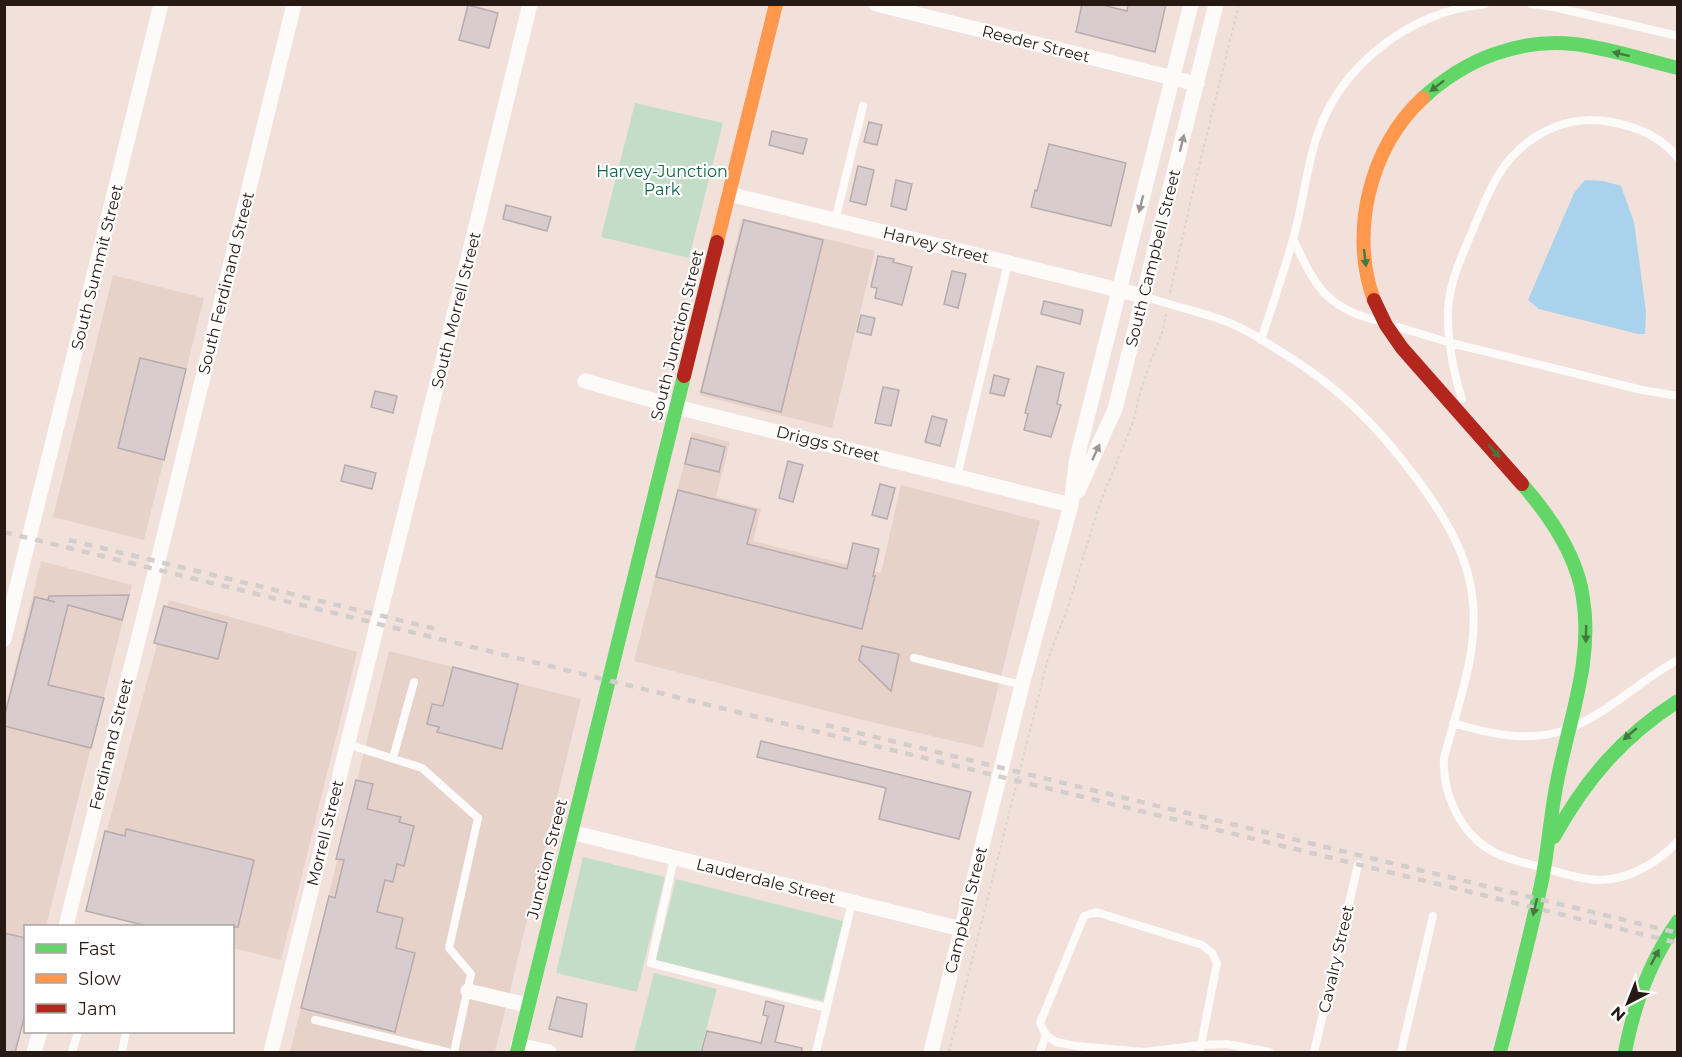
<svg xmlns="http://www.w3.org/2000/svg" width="1682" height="1057" font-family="Montserrat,sans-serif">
	<rect width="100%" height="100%" fill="#f2e1db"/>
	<path fill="#e7d2ca" d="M742,218L875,251L832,428L699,395Z
		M113,275L204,298L144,540L53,517Z
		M692,432L730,442L716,497L761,509L753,541L881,573L901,485L1040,521L983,748L846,716L634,661Z
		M41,561L132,585L46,926H26L25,1013L16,1052H5V710Z
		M169,600L357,652L281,960L233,948L232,926H146L85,911Z
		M389,651L581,699L495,1052H290Z"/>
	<path fill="#c3ddc8" d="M635,103L723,123L689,258L601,237Z
		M583,857L665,877L637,992L556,973Z
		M676,879L843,921L823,1001L656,960Z
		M654,973L717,989L700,1052H634Z"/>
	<path fill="#a9d2ed" d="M1585,180L1604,181L1621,186L1634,222L1646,312L1645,334H1638L1539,309L1528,300L1574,193Z"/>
	<path fill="#d8cccf" stroke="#b6abad" stroke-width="1.5" d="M1082,4H1099L1127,11L1128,4H1166L1155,52L1076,32Z
		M468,5L498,13L489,48L459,40Z
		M869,122L882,125L877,145L864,142Z
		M772,131L807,139L803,154L769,145Z
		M1049,144L1126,163L1111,226L1031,207L1035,190L1037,191Z
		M858,166L874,170L866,205L850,201Z
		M896,180L912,184L906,210L891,206Z
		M506,205L551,217L547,231L503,219Z
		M744,220L823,240L781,412L701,392Z
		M878,256L894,259L893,262L912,267L902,305L875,298L877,288L871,287Z
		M952,271L966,274L958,308L944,304Z
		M1044,301L1083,310L1080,324L1041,314Z
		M861,315L875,318L871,335L857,332Z
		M140,358L186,369L164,460L118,448Z
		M1037,366L1064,373L1057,404L1061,405L1051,437L1024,430L1028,414L1025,413Z
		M994,375L1009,379L1004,396L990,393Z
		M883,387L899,390L891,426L875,423Z
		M375,391L397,396L393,413L371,407Z
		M932,416L947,420L940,446L925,442Z
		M691,438L725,447L719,472L685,464Z
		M788,461L803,465L793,502L779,498Z
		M345,465L376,473L372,489L341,481Z
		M880,484L895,488L887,519L872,515Z
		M678,490L756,510L747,544L847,569L853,543L879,549L873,576H875L862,629L656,577Z
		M129,595L122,620L68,605L48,685L104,698L91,748L4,726V718L35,597L55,602L48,600L49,596Z
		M164,606L227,623L218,659L154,643Z
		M862,646L899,654L891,691L859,660Z
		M453,667L518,684L502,749L437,732L439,727L427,724L432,704L443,706Z
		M761,741L971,792L959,839L879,819L886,788L757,757Z
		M356,780L373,784L367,809L401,817L399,822L414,826L404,866L397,864L393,882L385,880L377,912L403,918L396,948L415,953L395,1032L301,1008L329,896L335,898L344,860L336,859Z
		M126,829L254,860L238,927H151L86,911L105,831L125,836Z
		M4,933L26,938V1010L15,1053H4Z
		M557,997L587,1004L582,1037L549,1029Z
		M766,1001L784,1006L775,1042L802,1048L801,1053H701L707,1031L761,1043L768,1016L763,1015Z"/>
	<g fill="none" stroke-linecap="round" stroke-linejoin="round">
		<path stroke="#d9d4d2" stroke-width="2" stroke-dasharray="3 3" stroke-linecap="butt" d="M1170,293L1193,191L1239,4
			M949,1052L1048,659L1069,604L1099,506L1133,422L1142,386L1163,329L1166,314"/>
		<path stroke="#fdfafa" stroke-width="8" d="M1531,4L1554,7L1678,36
			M835,221L863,106
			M1293,239C1314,283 1324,307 1375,320
			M1143,296C1172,306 1203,312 1230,323C1247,330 1263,340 1278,350C1337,385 1376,424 1417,479C1444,516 1469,555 1473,602C1478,655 1457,707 1444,758C1442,793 1460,833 1492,851C1507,860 1527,863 1544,868C1561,873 1579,879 1597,880C1627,881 1658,863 1678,841
			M1398,327L1451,343L1642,390L1678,396
			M1261,340C1272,306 1284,273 1293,239C1303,205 1306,169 1317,136C1341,64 1410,12 1485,4
			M1462,399C1453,373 1445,328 1449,300C1452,277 1463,253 1472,232C1480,212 1488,192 1499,174C1523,136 1566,113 1611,122C1638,127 1660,136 1678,158
			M957,476L1008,263
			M914,658L1022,685
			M1453,723C1490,734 1525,742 1563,731
			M1577,725C1614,708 1642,679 1678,660
			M347,744L422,768L478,818L449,948L471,974L454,1052
			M393,758L414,682
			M674,858L651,963L827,1008
			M315,1020L447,1052
			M72,1052L78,1032
			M122,1052L126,1032
			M816,1052L852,902
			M1040,1052L1046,1035
			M1200,1052L1201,1045L1217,963L1212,953L1202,945L1096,912L1084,916L1040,1023L1046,1035L1056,1042L1076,1046L1144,1052L1201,1045L1227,1044L1269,1052
			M1314,1052L1358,865
			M1401,1052L1433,916"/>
		<path stroke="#fdfafa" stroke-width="15" d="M876,4L1197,84
			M729,194L1143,296
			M585,381L676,407L1071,505
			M1078,491L1115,409L1216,4
			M4,639L161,4
			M571,832L961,929
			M66,926L158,561L294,4
			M468,991L527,1005
			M518,1045L549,1052
			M34,1052L40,1032
			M271,1052C357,703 446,354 530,4
			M931,1052L1022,685L1071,505L1076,462L1191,4"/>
		<path stroke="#63d668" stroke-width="14" d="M1423,98C1464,60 1518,38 1574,44C1609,48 1644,60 1678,68
			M1554,837C1585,780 1623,736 1678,701
			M517,1052L684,376
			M1500,1052C1515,993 1531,935 1543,875C1549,843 1551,809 1558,777C1570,717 1593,660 1583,598C1577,555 1550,516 1522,484
			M1625,1052C1634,1004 1650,961 1678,921"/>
		<path stroke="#ff974d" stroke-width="14" d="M717,242L776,4
			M1374,300C1349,233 1370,146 1423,98"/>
		<path stroke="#b3261e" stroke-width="14" d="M1374,300L1386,325L1402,348L1522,484
			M684,376L717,242"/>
		<path stroke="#d3cdcc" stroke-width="4.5" stroke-dasharray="8 8" stroke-linecap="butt" d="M4,532L1678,943
			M69,540L436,629
			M826,725L1678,933"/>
	</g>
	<defs><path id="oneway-solid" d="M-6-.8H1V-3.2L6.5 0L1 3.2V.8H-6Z" transform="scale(1.5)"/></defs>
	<g fill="#45783e">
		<use href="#oneway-solid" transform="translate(1621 54) rotate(-166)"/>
		<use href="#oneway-solid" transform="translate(1437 86) rotate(142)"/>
		<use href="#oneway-solid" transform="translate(1365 258) rotate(83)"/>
		<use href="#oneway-solid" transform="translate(1494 451) rotate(48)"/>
		<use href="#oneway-solid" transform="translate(1586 634) rotate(91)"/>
		<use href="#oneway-solid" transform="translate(1630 734) rotate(139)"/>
		<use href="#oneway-solid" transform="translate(1535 907) rotate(103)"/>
		<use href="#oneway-solid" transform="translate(1655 957) rotate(-62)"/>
	</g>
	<g fill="#9d9593">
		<use href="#oneway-solid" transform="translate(1182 143) rotate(-76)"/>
		<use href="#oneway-solid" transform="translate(1141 204) rotate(104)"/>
		<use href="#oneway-solid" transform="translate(1096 452) rotate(-65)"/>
	</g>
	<g text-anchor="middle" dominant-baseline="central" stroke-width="4.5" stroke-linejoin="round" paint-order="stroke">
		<g font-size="16" fill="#271a15" stroke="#fff">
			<text transform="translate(1036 44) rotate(14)">Reeder Street</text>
			<text transform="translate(936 245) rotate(14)">Harvey Street</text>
			<text transform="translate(1153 258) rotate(-76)">South Campbell Street</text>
			<text transform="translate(97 267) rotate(-76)">South Summit Street</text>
			<text transform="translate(226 283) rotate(-76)">South Ferdinand Street</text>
			<text transform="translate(456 310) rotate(-76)">South Morrell Street</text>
			<text transform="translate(677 335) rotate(-76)">South Junction Street</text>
			<text transform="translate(828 444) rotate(14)">Driggs Street</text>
			<text transform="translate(111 744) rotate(-76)">Ferdinand Street</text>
			<text transform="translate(325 833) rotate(-76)">Morrell Street</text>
			<text transform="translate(547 859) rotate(-76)">Junction Street</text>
			<text transform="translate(766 881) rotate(14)">Lauderdale Street</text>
			<text transform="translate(966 910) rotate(-76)">Campbell Street</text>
			<text transform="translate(1336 959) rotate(-77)">Cavalry Street</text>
		</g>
		<g font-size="16" fill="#164" stroke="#fff">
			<text x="662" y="171">Harvey-Junction<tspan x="662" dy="18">Park</tspan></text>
		</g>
	</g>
	<rect width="1682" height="1057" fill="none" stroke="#271a15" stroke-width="12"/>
	<rect x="24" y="925" width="210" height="108" fill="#ffffff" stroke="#a9a3a1" stroke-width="1.5"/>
	<rect x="36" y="944" width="30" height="9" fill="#63d668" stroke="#a9a3a1" stroke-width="1.5"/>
	<text x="78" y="955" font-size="18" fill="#271a15">Fast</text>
	<rect x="36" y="974" width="30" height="9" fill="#ff974d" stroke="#a9a3a1" stroke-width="1.5"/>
	<text x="78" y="985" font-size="18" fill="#271a15">Slow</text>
	<rect x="36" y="1004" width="30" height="9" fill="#b3261e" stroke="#a9a3a1" stroke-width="1.5"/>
	<text x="78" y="1015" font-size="18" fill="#271a15">Jam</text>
	<g transform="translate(1628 1003) rotate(222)" stroke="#ffffff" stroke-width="4.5" paint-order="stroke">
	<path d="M0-4.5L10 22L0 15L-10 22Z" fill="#271a15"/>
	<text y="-9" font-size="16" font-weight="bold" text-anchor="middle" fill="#271a15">N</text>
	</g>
</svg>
